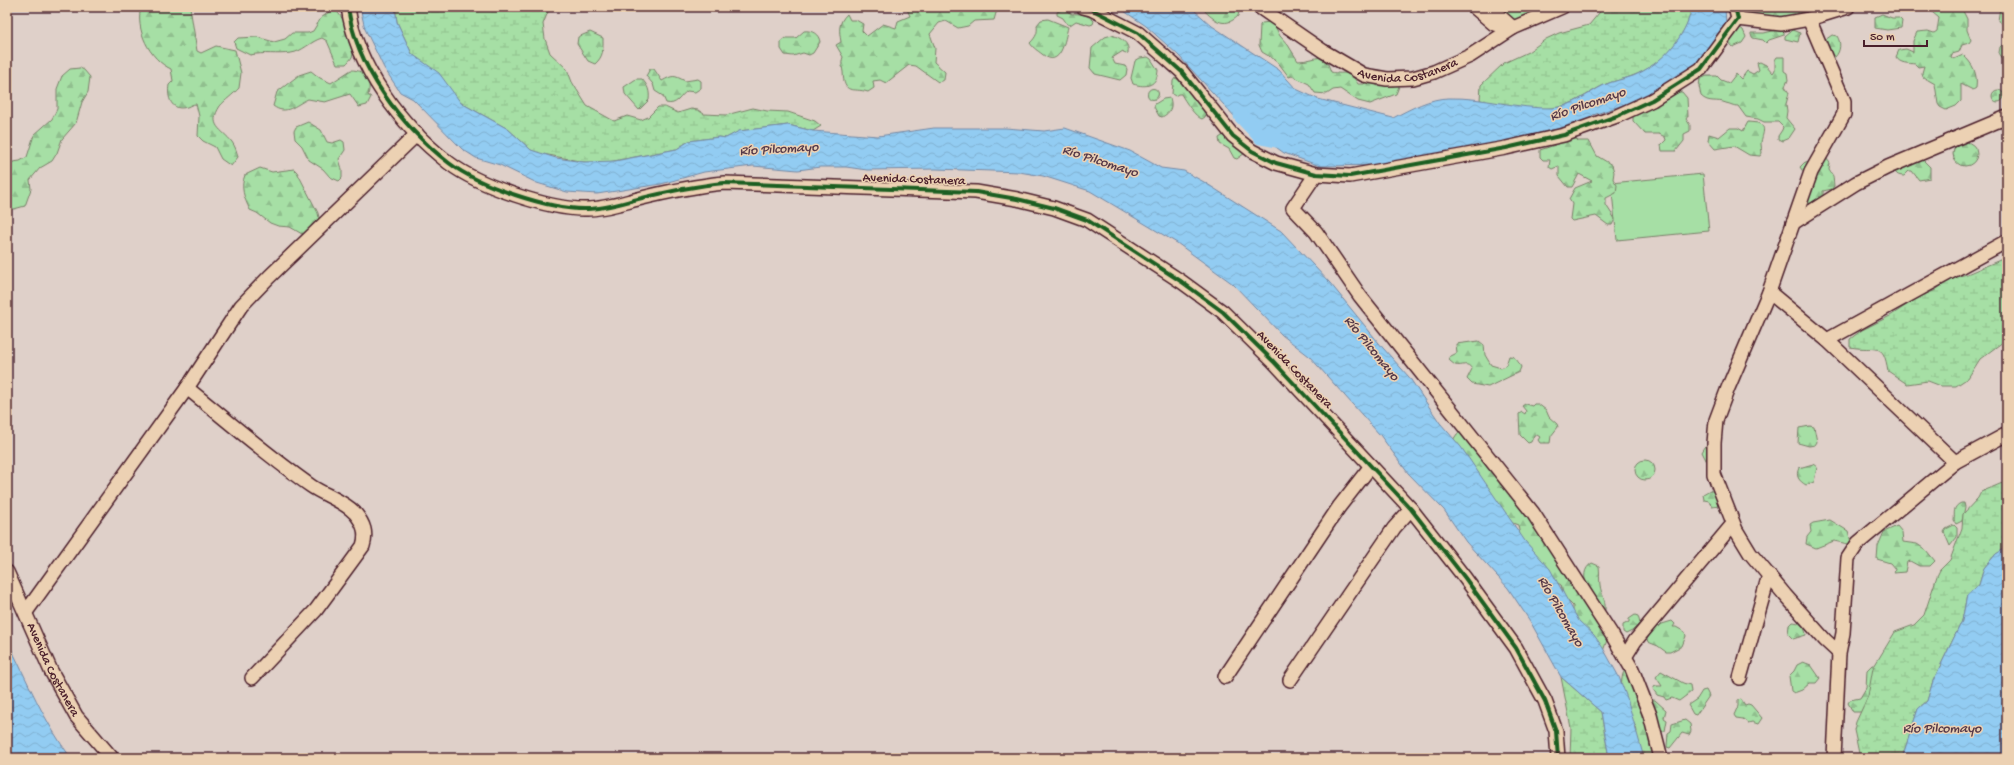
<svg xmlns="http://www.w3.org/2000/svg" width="2014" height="765" font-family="'Gochi Hand',sans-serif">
	<defs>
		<pattern id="forest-firs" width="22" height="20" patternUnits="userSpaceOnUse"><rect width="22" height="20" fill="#a6dfa5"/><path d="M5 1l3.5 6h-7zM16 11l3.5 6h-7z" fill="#90bf8e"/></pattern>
		<pattern id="wetland-marsh" width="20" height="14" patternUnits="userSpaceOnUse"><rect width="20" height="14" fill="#a6dfa5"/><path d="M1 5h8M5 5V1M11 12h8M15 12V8" fill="none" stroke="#90bf8e"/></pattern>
		<pattern id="park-tufts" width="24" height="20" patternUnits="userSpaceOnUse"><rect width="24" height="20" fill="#a6dfa5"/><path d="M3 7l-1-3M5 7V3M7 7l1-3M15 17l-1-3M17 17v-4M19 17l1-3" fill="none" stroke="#90bf8e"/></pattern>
		<pattern id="water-waves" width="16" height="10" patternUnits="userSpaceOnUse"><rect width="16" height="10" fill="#92ccf2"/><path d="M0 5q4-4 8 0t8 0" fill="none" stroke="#7fafd0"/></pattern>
	</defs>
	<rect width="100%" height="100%" fill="#dfd0c9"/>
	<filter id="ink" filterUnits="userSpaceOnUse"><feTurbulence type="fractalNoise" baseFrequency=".025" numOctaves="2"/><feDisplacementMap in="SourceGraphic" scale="8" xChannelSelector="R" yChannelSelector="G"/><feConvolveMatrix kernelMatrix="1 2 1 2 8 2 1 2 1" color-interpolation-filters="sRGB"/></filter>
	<g filter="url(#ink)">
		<path fill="#a6dfa5" stroke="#787f68" d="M1703,174L1709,231L1617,240L1611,183Z"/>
		<path fill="url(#forest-firs)" stroke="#787f68" d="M141,7H190L197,51L201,53L216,46L235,50L241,73L239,88C234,94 224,101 220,106C207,126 222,129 232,142C235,146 237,152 238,157L231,166L221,159L215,147L203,141L198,136L199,116L196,104C192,104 190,106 187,107C171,112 167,97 169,85L173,81L171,69C149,59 135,29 141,7Z
			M906,7H1001L996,13L994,20L974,21L968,26L958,28L946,21L939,23L930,34L935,48L934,62L945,72L944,80L938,82L916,66L909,65L886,83L880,80L873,81L874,88L868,92C852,87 844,96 843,72C842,66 841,63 843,57L836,45L841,42C839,30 838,23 847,14L850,20H856L863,24L862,31L867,36L883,24L896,28L898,21L910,16Z
			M1201,7H1240L1238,16C1224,30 1212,19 1201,7Z
			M1775,7H1795L1803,11L1804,21L1750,15L1748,12C1756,7 1767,13 1775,7Z
			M1926,7H1961L1967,19V30L1971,40L1969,43L1962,45L1959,52L1952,54L1951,57L1954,59L1963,55C1973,64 1978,74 1976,88L1973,90L1961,84V101L1956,106L1946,110L1940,107L1938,104L1935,84L1923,77L1922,73L1924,66L1918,67L1915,64C1908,63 1900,64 1896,57L1899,50L1906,49L1913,52V41L1917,32L1928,31L1934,33L1937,31L1939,18Z
			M2000,7H2007V24H2003L1998,21Z
			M333,9C343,13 357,45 352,57C351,59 348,62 346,64H337L327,41L322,38C311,41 302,52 291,53C277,55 264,52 250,55L236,48L234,42L238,38L257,37L274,42L285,39L292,33H308L313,31L321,18Z
			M1063,9L1072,14C1079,13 1089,15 1094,21L1093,24L1090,25L1076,21L1070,25L1067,24L1063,18L1057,15V12Z
			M1882,14L1892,18H1899L1902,21L1901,28L1887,30L1875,28V17Z
			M1048,19L1068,27C1065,39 1061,70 1042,54C1037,50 1034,49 1030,43C1036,37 1038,33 1037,25L1041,20Z
			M1270,22L1274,24L1280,36L1288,45L1298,61C1307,61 1313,58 1322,57L1328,64L1331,72C1346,76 1348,67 1358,84H1364L1367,81L1373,82L1379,87L1384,83L1400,84L1396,94L1370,104L1358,101L1340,89L1333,90L1327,94L1315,93L1309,84L1292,76L1289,77L1277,61L1262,52L1259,45L1260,25L1262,23Z
			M1739,27L1743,30L1746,37L1742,43L1733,47L1727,40Z
			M1777,30H1784V35L1769,40L1766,43L1763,40L1753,38L1751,35V33H1764Z
			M1792,30L1800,33L1798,42L1785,39V36Z
			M804,31C812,30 819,34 820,42L813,53L809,55L803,53L793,56L785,55L781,49V42L786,38H796Z
			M590,32L603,38C603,49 604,56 595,64L588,61L577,44L578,37Z
			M1112,35C1121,38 1130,43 1128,53L1125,54L1123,51L1112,58L1115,64L1125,66L1127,69L1126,75L1120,80L1095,74L1090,68L1092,48L1105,37Z
			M1832,35L1837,36C1841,42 1841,51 1835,57H1832L1825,40Z
			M2003,44H2007V60L2003,59L1999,53L2000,47Z
			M1148,57L1151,59L1158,70C1157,86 1147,88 1133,84L1131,78L1135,61L1140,58Z
			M1777,57H1784V71L1787,73L1788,80L1785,87L1789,93L1786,104L1787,111L1786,118L1795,129L1789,138L1782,141L1778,139V136L1782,130L1783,127L1778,122H1764L1758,119L1746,117L1738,106C1733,106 1731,104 1726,103C1717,99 1709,104 1701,96L1699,86L1700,79L1707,76H1717L1721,80L1729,83L1736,74L1741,79L1747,71L1753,74L1759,70L1757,63L1760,62L1766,65L1773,73L1775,70V60Z
			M80,68L84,70L90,77L88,92L82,102L76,123L62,139L57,153L52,161L40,168L30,180L31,189L25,206L14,209L7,208V163L20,161L27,157L34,135L52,119L57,109V89L62,76L70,69Z
			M650,69H654L662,81C673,75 674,75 685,81L698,79L701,81V88L695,92L687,91C680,96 677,106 666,103L663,96L655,91L653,84L646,76Z
			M351,70C366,70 372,80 368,95L371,97L367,105L359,107L350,94L325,102L308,99C295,105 286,116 273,106L277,92L299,75L311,71L320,78L331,83Z
			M1175,78C1185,81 1199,105 1206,114L1205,117L1202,119C1195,117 1185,101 1181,94H1178L1175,96L1172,94L1173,81Z
			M636,79H642C648,86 650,91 649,100L639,110L625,94L624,87Z
			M1147.5 94a5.5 5.5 0 1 1 11 0a5.5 5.5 0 1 1-11 0Z
			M1992 96a6 6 0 1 1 12 0a6 6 0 1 1-12 0Z
			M1679,92H1682L1687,98L1688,116L1686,119L1690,125V131L1684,134V141L1676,151H1662L1661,145L1666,140L1665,137L1659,134H1645L1633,121V114Z
			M1170,98C1173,107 1170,113 1162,117L1159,116L1154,107L1155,104L1163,99Z
			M308,122L321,130L327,142L332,143L341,140L344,142L345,150L339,159L342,169V178L339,181L330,177L323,169L309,160L302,146L295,139L294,131L296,127Z
			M1748,122L1759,123C1768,128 1761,136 1761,144C1761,147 1762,150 1762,153L1760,156L1749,155L1734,146L1715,149L1708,141L1709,134L1719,137L1730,128H1738L1743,131Z
			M1225,134L1245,153L1237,159L1234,158L1229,149L1220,144L1219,138Z
			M1573,136L1578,141H1589L1597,156L1612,165L1614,172L1613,179L1617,185L1616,193L1606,198V205L1615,219L1612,225H1608L1596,216L1572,221L1570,219L1572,204L1569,199L1575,188L1592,181L1579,174L1572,187H1568L1559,176V166L1552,169L1549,167L1550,160H1543L1540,157V150L1555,145L1553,142Z
			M1953 154a12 12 0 1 1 24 0a12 12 0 1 1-24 0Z
			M1826,158L1830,163L1829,170L1833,176L1834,186L1832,189L1823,191V201L1811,206L1805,202L1804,173L1800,167L1805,162L1811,163Z
			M1922,159L1930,167V178L1919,180L1912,171H1909L1904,176C1895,176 1894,171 1894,164Z
			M260,168L272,172L294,169L297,172L318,213L319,218L314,231L302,234L290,227L278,226L270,223L257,213L250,210C244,198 240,187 245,175Z
			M1479,341L1484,345L1485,355L1491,365L1501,368L1506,365L1509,356C1516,356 1518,362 1521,367L1519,372L1488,387L1472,384L1467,379L1472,369C1467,361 1463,367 1455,365L1450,361L1449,357L1457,353L1456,344Z
			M1525,404L1532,406L1534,404H1538L1546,410L1549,417L1557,424L1558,427L1551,436L1550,443H1540L1538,440L1540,437L1537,435H1534L1531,442L1528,443L1520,435L1519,414L1522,412L1525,414L1526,411L1522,406Z
			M1810,426L1814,427L1817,442L1815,445L1809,446L1798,443L1799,428Z
			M1462,432L1521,501L1604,629L1607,640L1603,651L1573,616V606L1564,597L1561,585L1553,580L1520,536L1518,525L1510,522L1453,440L1457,434Z
			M1707,444H1710L1708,464L1702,452Z
			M1635 470a10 10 0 1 1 20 0a10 10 0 1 1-20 0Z
			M1813,464L1817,467L1814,482L1806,485C1799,481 1795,476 1799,468Z
			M1710,490L1715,493L1723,513L1720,511L1719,505L1712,506L1709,501L1704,500L1703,494Z
			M1961,503H1964L1965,507L1962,521L1956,524L1954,521C1955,513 1952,507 1961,503Z
			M1830,520L1848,531L1851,542L1848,544L1834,541L1816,548L1806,544L1807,537L1811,532L1810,525L1813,523Z
			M1954,525L1957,528V537L1950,546L1944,532L1946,529Z
			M1897,526L1902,532L1903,542L1917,544L1926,550L1935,561L1930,566H1919L1910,561L1907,562L1905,572L1894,573L1895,569L1890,563L1877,559L1878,546L1884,532Z
			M1592,563L1599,566C1600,573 1599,578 1600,585C1601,594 1606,599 1605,610L1602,612C1594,600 1574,574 1592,563Z
			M1635,615L1638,616L1640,623L1632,631L1626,634L1623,632V625L1629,622V619Z
			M1672,621L1675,624L1673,627H1676L1685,632L1686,636L1682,646L1670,652H1666L1658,646L1648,642L1647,639L1651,633V629L1656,625L1659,627L1662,624Z
			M1792,622C1800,622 1805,626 1806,635L1793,639L1788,634L1789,625Z
			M1803,662L1811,665L1820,678L1816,683H1810L1802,690L1794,693L1791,691L1789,676L1794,671L1797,665Z
			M1872,665H1876L1880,672L1861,712H1853L1848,703L1850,700L1860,698L1866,688L1867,670Z
			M1626,669L1647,724L1650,747L1656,753L1657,758H1642L1635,734L1637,732C1636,723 1631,722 1627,716C1622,708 1618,675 1626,669Z
			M1661,671L1683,683L1690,685L1691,692L1679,701L1672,698L1666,700L1664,697L1657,695L1653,689L1655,686H1662L1656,677Z
			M1706,690L1709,696L1696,715L1693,714L1688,705L1697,699L1702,691Z
			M1741,699L1745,705L1748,704L1751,705L1762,718L1758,724L1752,722L1748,723L1743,719L1736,718L1734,715L1738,706V700Z
			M1655,700L1666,710L1664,718L1667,720L1665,731L1658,732L1648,701Z
			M1685,720L1690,724L1691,731L1689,735L1682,733L1670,748L1667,747L1668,733L1671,731L1672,724Z"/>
		<path fill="url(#wetland-marsh)" stroke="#787f68" d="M395,7H550L543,24L545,39L550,53L567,69L572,82L587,106L614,121L627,116L641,120L648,117L658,107H665L678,113L691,109L698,110L704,114L726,115L753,108L767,111L788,112L815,121L821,126L813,131L788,125L740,131L726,138L719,137L689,141L677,149L603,163L584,162L538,153L531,150L508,129L461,103L421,61L412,54L397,22Z
			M1604,7H1692C1686,38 1662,65 1632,76C1624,79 1615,81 1606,84C1588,92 1574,106 1553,108C1529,111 1504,104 1480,100L1481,85L1504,63L1528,52L1546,39L1559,33L1589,25Z
			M2007,257V339L1980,359L1968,378L1956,386H1941L1928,381L1907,384L1888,371C1883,340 1877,352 1850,347V339L1862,330L1890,316L1920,296L1934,291L1952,278L1967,274Z
			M2007,481V549L1996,554L1984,568L1979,585L1967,595L1962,621L1933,681L1927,701L1918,709L1902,758H1860L1854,730L1856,722L1868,696L1873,668L1895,632L1914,625L1924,615L1937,576L1940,570L1950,560L1962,528L1963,514L1978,498L1981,492Z
			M1561,677L1601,712L1609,758H1570L1571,728Z"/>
		<path fill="url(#park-tufts)" stroke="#787f68" d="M1493,7H1546L1512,22Z"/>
		<path fill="url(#water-waves)" stroke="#7587a2" d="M360,7H395L397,22L412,54L439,73L461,103L508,129L531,150L556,158L584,162L615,161L677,149L689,141L719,137L726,138L739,131L788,125L813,131L878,136L934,128H1005L1044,131L1065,128L1130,151L1161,168L1184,171L1204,182L1281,231L1330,283L1383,348L1409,377L1440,423L1461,447L1525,541L1550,569L1579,621L1594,635L1603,648L1619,677L1627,698L1644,758H1609L1601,712L1561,677L1530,621L1508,588L1466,542L1444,510L1408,473L1380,435L1309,356L1282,335L1233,284L1177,243L1090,191L1043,176L1019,172L936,169L867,170L846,167H820L798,170L753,166L704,172L661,184L597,194L567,192L537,183L500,165L476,158L462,149L413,99L400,92L384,68L365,29Z
			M1118,7H1188L1194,10L1212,26L1279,70L1296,89L1318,99L1393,118C1410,109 1430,98 1449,98C1484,97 1517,109 1552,108C1572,107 1588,93 1604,85C1613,81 1624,79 1633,76C1662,64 1686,37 1692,7H1725L1726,26L1706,58L1650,96L1593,115L1588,120L1575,126L1547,131L1488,148L1388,165L1320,166L1284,153L1236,118L1178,55L1146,26Z
			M2004,549H2007V758H1902L1918,709L1927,701L1933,681L1962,621L1967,595L1979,585L1984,568L1996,554Z
			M7,640C27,680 44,722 71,758H9L7,755Z"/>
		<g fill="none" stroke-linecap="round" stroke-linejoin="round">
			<path stroke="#92ccf2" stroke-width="15" d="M1241,116L1261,137L1281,141"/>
			<g stroke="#4a1f2b" stroke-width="16">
				<g id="minor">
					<path d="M348,7C356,67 401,126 449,163C479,186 550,210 587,209C604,209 622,203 638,199C666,192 694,186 724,183L976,192L1017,199L1054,208L1087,220L1182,282L1223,312L1273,361L1411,509L1465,578L1516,648L1545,701L1556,731L1558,758"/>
					<path d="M1083,7L1091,9L1138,33L1163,55L1182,72L1233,136L1252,151L1276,163L1316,174L1350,176L1506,148L1564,135L1617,116L1652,100L1701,69L1738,19L1735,7"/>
					<path id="s1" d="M1259,7L1323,51L1364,75L1387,79L1413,78L1434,72L1470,56L1513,28L1562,7"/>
					<path d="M1474,7L1494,24L1513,28"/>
					<path d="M1489,7L1512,27"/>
					<path d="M1738,19L1781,24L1809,19L1848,7"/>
					<path d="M1809,19L1844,101V114L1811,172L1769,292L1728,388L1716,420L1714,443V474L1736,530L1750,553L1785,595L1825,640L1839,653"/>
					<path d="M1316,174L1293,208L1316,232L1360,296L1533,513L1612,635L1632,669L1650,715L1661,758"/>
					<path d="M1793,223L1856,183L1888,167L2007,117"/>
					<path d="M1769,292L1827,340L1955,462"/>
					<path d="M1827,340L2007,241"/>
					<path d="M187,388C228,421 268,456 311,486C324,495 344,501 355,513C364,524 367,533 363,546L316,610L252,678"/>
					<path id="s2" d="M7,572L51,671L76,716L112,758"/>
					<path d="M26,612L187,388L241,306L269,277L417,134"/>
					<path d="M1625,657L1635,641L1733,524"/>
					<path d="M1225,677L1339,507L1371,466"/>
					<path d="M1740,678L1769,575"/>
					<path d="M1290,680L1394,528L1411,509"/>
					<path d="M1834,758L1839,653L1843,633L1848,558L1858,543L1955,462L2007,434"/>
				</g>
			</g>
			<use href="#minor" stroke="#ecd1b3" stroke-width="13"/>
			<g stroke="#ecd1b3" stroke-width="6">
				<path id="cycleway" d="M348,7C356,67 401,126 449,163C479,186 550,210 587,209C604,209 622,203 638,199C666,192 694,186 724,183L976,192L1017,199L1054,208L1087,220L1182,282L1223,312L1273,361L1411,509L1465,578L1516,648L1545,701L1556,731L1558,758
					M1083,7L1091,9L1138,33L1163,55L1182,72L1233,136L1252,151L1276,163L1316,174L1350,176L1506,148L1564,135L1617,116L1652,100L1701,69L1738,19L1735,7"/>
			</g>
			<use href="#cycleway" stroke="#1b5e20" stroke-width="4"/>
		</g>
	</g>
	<g text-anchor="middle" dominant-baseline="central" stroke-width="3" stroke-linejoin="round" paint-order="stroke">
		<g font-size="13" fill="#4a1f2b" stroke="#ecd1b3">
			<text stroke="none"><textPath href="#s1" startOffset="170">Avenida Costanera</textPath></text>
			<text transform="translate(914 180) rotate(2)">Avenida Costanera</text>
			<text transform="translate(1294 370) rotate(46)">Avenida Costanera</text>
			<text stroke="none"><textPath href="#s2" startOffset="108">Avenida Costanera</textPath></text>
		</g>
		<g font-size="14" font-style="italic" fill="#553949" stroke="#ecd1b3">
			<text transform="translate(1588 105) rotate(-19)">Río Pilcomayo</text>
			<text transform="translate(779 150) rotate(-3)">Río Pilcomayo</text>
			<text transform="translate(1100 162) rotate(18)">Río Pilcomayo</text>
			<text transform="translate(1371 349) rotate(51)">Río Pilcomayo</text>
			<text transform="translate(1560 612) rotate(60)">Río Pilcomayo</text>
			<text x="1942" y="729">Río Pilcomayo</text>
		</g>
	</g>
	<rect width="2014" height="765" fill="none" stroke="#ecd1b3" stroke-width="24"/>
	<rect x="12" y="12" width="1990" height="741" fill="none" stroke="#4a1f2b" stroke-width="1.5" filter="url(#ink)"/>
	<path d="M1864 40v6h63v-6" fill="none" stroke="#4a1f2b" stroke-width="2"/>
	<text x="1870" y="40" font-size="12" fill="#4a1f2b" stroke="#ecd1b3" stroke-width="3" paint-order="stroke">50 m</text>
</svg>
